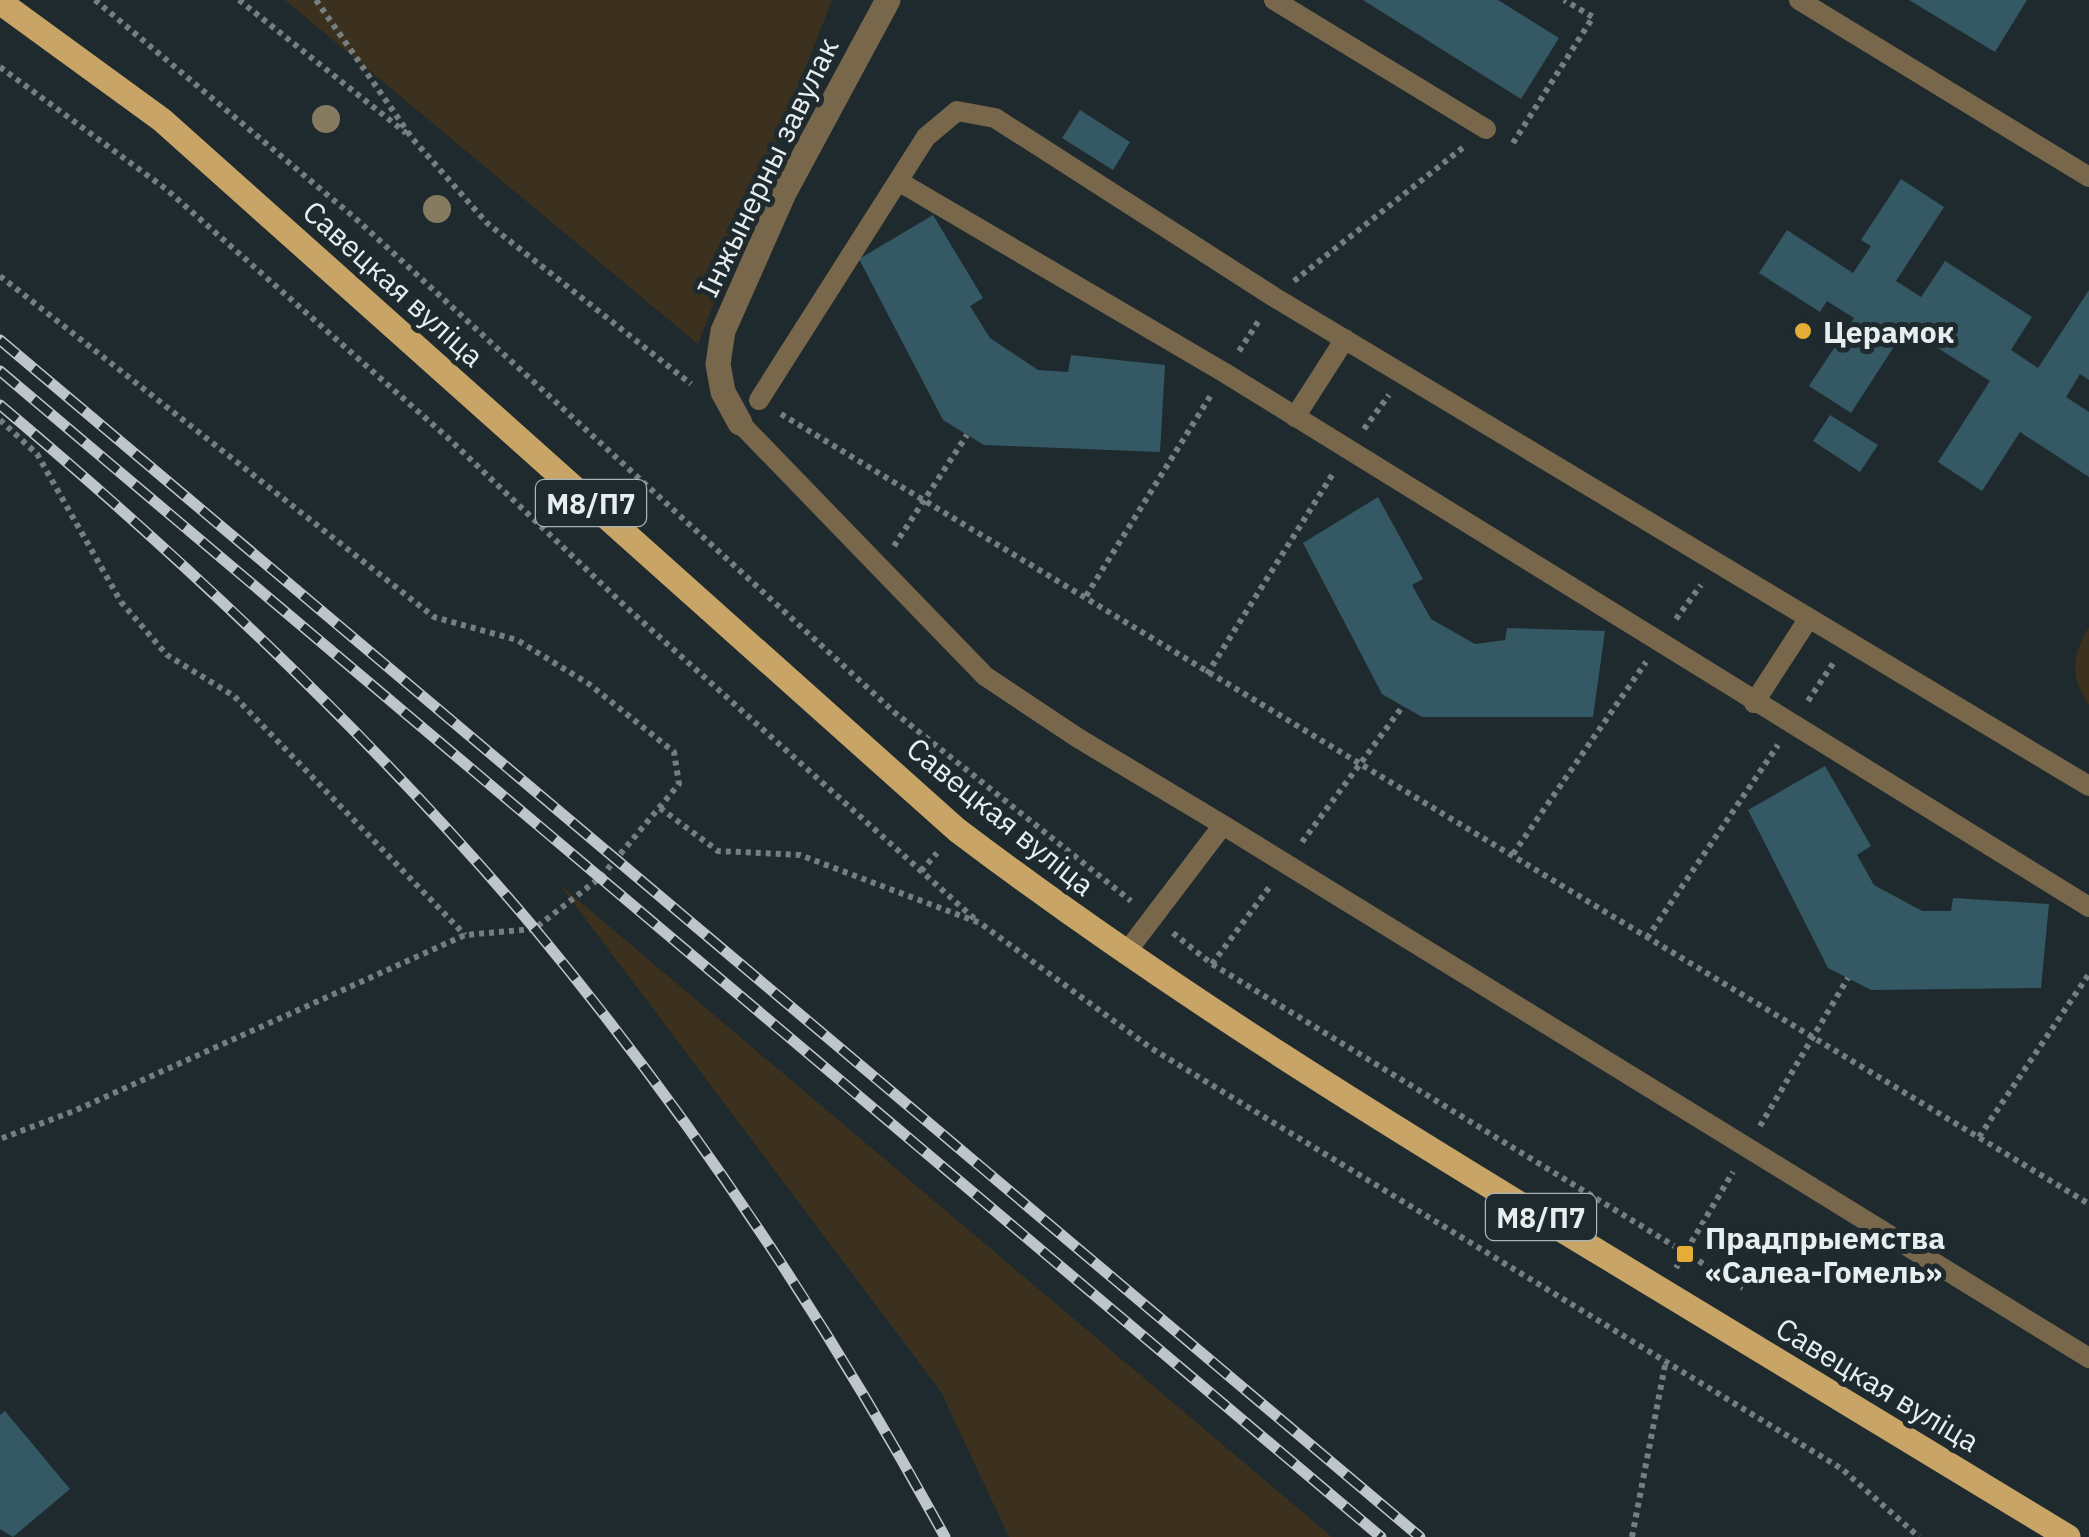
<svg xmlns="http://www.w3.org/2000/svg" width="2089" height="1537" font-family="'IBM Plex Sans',sans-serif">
	<rect width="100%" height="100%" fill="#1f2a2e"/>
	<path fill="#3b311e" d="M285,0H832L698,344Z
		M2089,627V705C2070,676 2071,656 2089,627Z
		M559,884L1332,1537H1009L940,1390Z"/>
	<path fill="#345864" d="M1363,0H1498L1559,38L1521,99Z
		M1909,0H2027L1995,52Z
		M1080,110L1130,142L1113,170L1062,138Z
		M1901,179L1944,207L1896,281L1921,297L1945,261L2032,317L2011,350L2038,368L2089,290V380L2080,374L2066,397L2089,412V477L2020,432L1982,491L1938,462L1990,381L1906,328L1851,413L1809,386L1854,318L1827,301L1820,312L1759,273L1787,230L1853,273L1871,246L1861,240Z
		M933,215L983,298L970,306L990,338L1038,370L1068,372L1071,355L1165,365L1160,452L984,445L943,420L859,259Z
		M1830,415L1878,445L1860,472L1813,441Z
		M1378,497L1423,579L1412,585L1431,619L1475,644L1505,640L1507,628L1605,631L1593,717H1422L1382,694L1303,543Z
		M1825,766L1871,846L1857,855L1874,885L1922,911H1951L1953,898L2049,904L2041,988L1871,990L1828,968L1748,810Z
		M5,1411L70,1489L13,1537L0,1529V1415Z"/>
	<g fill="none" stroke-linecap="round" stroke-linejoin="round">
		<path stroke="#757f82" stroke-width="6" stroke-dasharray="5 5" stroke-linecap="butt" d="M95,0L355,218L894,712L1131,901
			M239,0L406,133
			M316,0L412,138L487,223L691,384
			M0,67L166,189L447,437L626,607L977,921
			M1513,143L1593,17L1564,0
			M0,276L434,617L517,640L589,684L674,752L679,784L601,877L534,929L465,935L74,1111L0,1139
			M1294,281L1465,146
			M1239,351L1260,319
			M781,414L2089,1204
			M0,420L37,454L121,602L167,655L234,696L465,935
			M1364,429L1389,395
			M894,546L967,435
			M1086,596L1211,395
			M1676,619L1701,585
			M1207,674L1334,472
			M1808,701L1834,662
			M660,808L718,851L800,855L980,923L1151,1048L1842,1469L1919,1537
			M1302,842L1403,706
			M1513,854L1646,662
			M921,871L937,853
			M1173,933L1212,964L1743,1288
			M1647,938L1778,745
			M1212,964L1271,885
			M1760,1126L1848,978
			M1979,1137L2089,974
			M1676,1268L1733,1172
			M1632,1537L1666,1360"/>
		<path stroke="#78674a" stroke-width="20" d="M1274,0L1486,129
			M1799,0L2089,177
			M898,181L926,137L957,111L995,118L1274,297L2089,786
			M759,400L898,181L1225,373L2089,907
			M1295,417L1345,339
			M740,423L985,676L1078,738L1223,825L1125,954
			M1754,703L1809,618
			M1223,825L2089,1358"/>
		<path stroke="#78674a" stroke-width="25" d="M740,423L723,392L718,364L723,331L784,193L888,0"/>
		<path stroke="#c8a567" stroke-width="25" d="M0,2L162,120L957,830C1167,989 1390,1126 1615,1262C1766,1353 1917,1446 2068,1537"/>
		<g stroke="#bec6c9" stroke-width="11">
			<path id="rail" d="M0,340L1420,1537
				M0,371L1381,1537
				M0,405C190,565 375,739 535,929C692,1118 827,1322 945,1537"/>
		</g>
		<use href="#rail" stroke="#1f2a2e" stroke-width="8" stroke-dasharray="22" stroke-linecap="butt"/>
	</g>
	<g fill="#867b61">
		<circle cx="326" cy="119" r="14"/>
		<circle cx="437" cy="209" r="14"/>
	</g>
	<g fill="#e6ad36" stroke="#1f2a2e" stroke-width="4">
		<circle cx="1803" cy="331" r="10"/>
		<rect x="1675" y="1244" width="20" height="20" rx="5"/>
	</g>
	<g text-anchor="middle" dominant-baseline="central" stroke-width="10" stroke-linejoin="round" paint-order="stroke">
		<g fill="#1f2a2e" stroke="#abb3b6" stroke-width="2.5">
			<rect x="536" y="480" width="110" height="46" rx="8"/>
			<rect x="1486" y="1194" width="110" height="46" rx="8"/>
		</g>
		<g font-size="28" font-weight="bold" fill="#e7eef0">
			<text x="591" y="503">М8/П7</text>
			<text x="1541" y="1217">М8/П7</text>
		</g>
		<g font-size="30" fill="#e7eef0" stroke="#1f2a2e">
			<text transform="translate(767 167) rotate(-64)">Інжынерны завулак</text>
			<text transform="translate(394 283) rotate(42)">Савецкая вуліца</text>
			<text transform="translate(1001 816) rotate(39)">Савецкая вуліца</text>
			<text transform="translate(1878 1384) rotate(31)">Савецкая вуліца</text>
		</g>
		<g font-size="30" font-weight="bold" fill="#e7eef0" stroke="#1f2a2e" text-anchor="start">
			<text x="1823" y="331">Церамок</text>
			<text x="1705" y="1237">Прадпрыемства<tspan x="1705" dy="34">«Салеа-Гомель»</tspan></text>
		</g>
	</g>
</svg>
